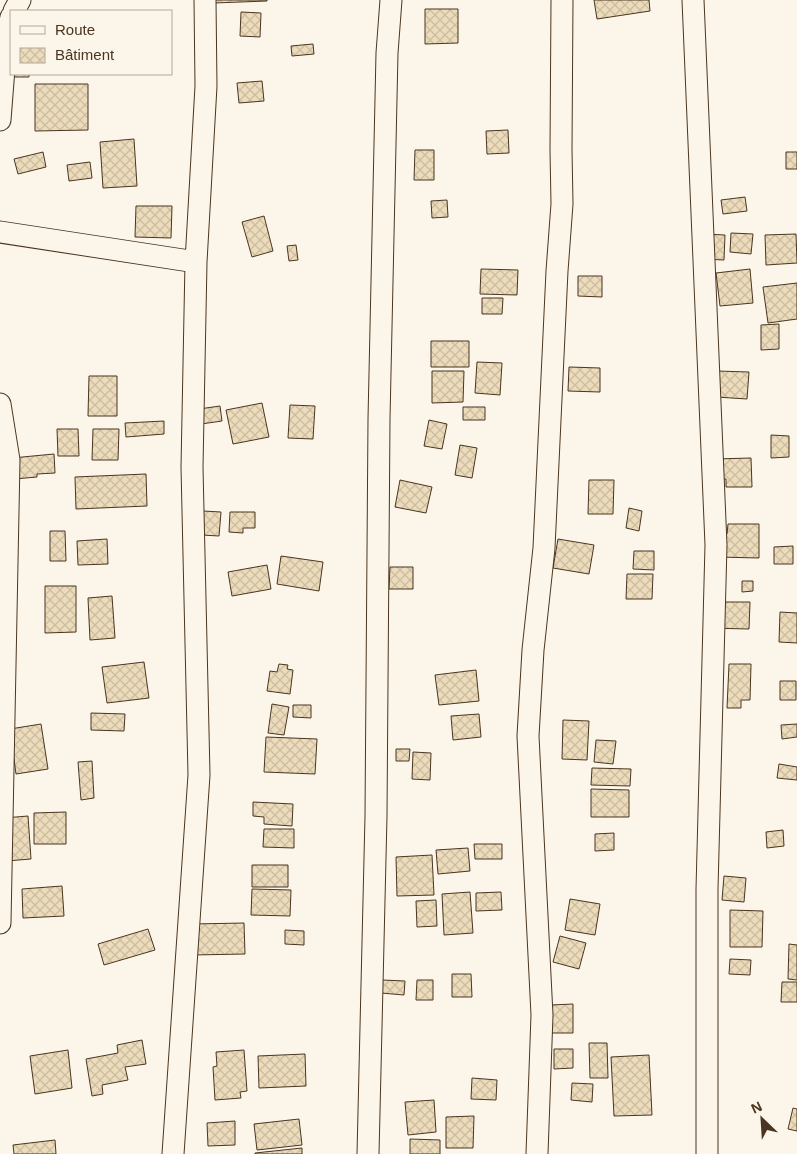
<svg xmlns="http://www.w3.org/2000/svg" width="797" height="1154" font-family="Arial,sans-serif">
	<defs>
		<pattern id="building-cross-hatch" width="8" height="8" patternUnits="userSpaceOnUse" patternTransform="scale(1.25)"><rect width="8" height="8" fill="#ecdcbc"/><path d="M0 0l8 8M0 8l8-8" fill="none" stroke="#ccbda1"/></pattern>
	</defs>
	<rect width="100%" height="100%" fill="#fbf6e9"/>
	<path fill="url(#building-cross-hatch)" stroke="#4a3520" d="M214,0H267V1L214,3Z
		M594,0H649L650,11L597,19Z
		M425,9H458V43L425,44Z
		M241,12L261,13L260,37L240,36Z
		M313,44L314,54L292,56L291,46Z
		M11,74H29V77H2Z
		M262,81L264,101L239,103L237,83Z
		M35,84H88V130L35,131Z
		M508,130L509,153L487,154L486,131Z
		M134,139L137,186L103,188L100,142Z
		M415,150H434V180H414Z
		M43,152L46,167L18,174L14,159Z
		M786,152H797V169H786Z
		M90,162L92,178L69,181L67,165Z
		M745,197L747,211L723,214L721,200Z
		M447,200L448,217L432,218L431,201Z
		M136,206H172L171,238L135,237Z
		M264,216L273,251L252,257L242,222Z
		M731,233L753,234L751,254L730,252Z
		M704,234L725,235L724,260L703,259Z
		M796,234L797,263L766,265L765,235Z
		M296,245L298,260L289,261L287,246Z
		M481,269L518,270L517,295L480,294Z
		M750,269L753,303L720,306L716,273Z
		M578,276H602V297L578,296Z
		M797,283V319L768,323L763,287Z
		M482,298H503L502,314H482Z
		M779,324V349L761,350V325Z
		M431,341H469V367H431Z
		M477,362L502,363L500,395L475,393Z
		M569,367L600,368V392L568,391Z
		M432,371H464L463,402L432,403Z
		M717,371L749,372L747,399L716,397Z
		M89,376H117V416H88Z
		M262,403L269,437L233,444L226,410Z
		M290,405L315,406L313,439L288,438Z
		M220,406L222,421L201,424L199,409Z
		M463,407H485V420H463Z
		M429,420L447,424L442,449L424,446Z
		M164,421V434L126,437L125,423Z
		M57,429H78L79,456H58Z
		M93,429H119L118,460H92Z
		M771,435L789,436V457L771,458Z
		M460,445L477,448L472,478L455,475Z
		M54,454L55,473L37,474V477L14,479L12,458Z
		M751,458L752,487H726V479H715V459Z
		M146,474L147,506L76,509L75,477Z
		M400,480L432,487L426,513L395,507Z
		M589,480H614L613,514H588Z
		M629,508L642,511L639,531L626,528Z
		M203,511L221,512L219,536L202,535Z
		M230,512H255V528H243V533L229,532Z
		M728,524H759V558L718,557L719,534H727Z
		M50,531H65L66,561H50Z
		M107,539L108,564L78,565L77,541Z
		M558,539L594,545L589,574L553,568Z
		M793,546V564H774V547Z
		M634,551H654V570L633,569Z
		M281,556L323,562L319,591L277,584Z
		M267,565L271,589L232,596L228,572Z
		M390,567H413V589H389Z
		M627,574H653L652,599H626Z
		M742,581H753V591L742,592Z
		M45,586H76V632L45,633Z
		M112,596L115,638L90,640L88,598Z
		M707,602H750L749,629L706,628Z
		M780,612L797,613V643L779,642Z
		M144,662L149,698L107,703L102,667Z
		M279,664L288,665L287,669L293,670L290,694L267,691L270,671L277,672Z
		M729,664H751L750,700H741V708H727Z
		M476,670L479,701L439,705L435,675Z
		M780,681H796V700H780Z
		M272,704L289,707L284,735L268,733Z
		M293,705H311V718L293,717Z
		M91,713L125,714L124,731L91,730Z
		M479,714L481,737L453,740L451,716Z
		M563,720L589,721L587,760L562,759Z
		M41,724L48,769L16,774L10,729Z
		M797,724V737L782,739L781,725Z
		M266,737L317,739L315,774L264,772Z
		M596,740L616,741L613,764L594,762Z
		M396,749H410L409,761H396Z
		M413,752L431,753L430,780L412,779Z
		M92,761L94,798L81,800L78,762Z
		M779,764L797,767V780L777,778Z
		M592,768L631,769L630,786L591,785Z
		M591,789L629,790V817H591Z
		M253,802L293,804L292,826L264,824V817L253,816Z
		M66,812V844H34V813Z
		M28,816L31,859L6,861L4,818Z
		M264,829H294V848L263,847Z
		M783,830L784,846L767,848L766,832Z
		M614,833V850L595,851V834Z
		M474,844H502V859H475Z
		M468,848L470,871L438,874L436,850Z
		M432,855L434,895L397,896L396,857Z
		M252,865H288V887H252Z
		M724,876L746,878L744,902L722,900Z
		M62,886L64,916L23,918L22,889Z
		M252,889L291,890L290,916L251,915Z
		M470,892L473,933L444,935L442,894Z
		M501,892L502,910L476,911V893Z
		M570,899L600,904L595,935L565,930Z
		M436,900L437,926L417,927L416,901Z
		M730,910L763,911L762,947H730Z
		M244,923L245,954L192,955V924Z
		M148,929L155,950L104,965L98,944Z
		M285,930L304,931V945L285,944Z
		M560,936L586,943L579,969L553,962Z
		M789,944L797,945V980L788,979Z
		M730,959L751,960L750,975L729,974Z
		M452,974H471L472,997H452Z
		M382,980L405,981L404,995L381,993Z
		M417,980H433V1000H416Z
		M782,982H797V1002H781Z
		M573,1004V1033H551V1005Z
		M142,1040L146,1064L125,1067L128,1080L102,1085L103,1094L92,1096L86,1059L118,1053L117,1045Z
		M589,1043H607L608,1078H590Z
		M554,1049H573V1068L554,1069Z
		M68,1050L72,1088L35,1094L30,1056Z
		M244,1050L247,1091L240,1092L241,1098L215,1100L213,1067L217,1066L216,1052Z
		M305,1054L306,1086L259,1088L258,1056Z
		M649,1055L652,1115L614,1116L611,1057Z
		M472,1078L497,1080L496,1100L471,1099Z
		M572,1083L593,1084L592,1102L571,1100Z
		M434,1100L436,1132L408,1135L405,1102Z
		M793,1108L797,1109V1131L788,1129Z
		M474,1116L473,1148H446V1117Z
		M299,1119L302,1145L257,1150L254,1124Z
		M235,1121V1145L208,1146L207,1123Z
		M410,1139L440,1140V1154H410Z
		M55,1140L56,1154H14L13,1145Z
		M302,1148V1154H255V1153Z"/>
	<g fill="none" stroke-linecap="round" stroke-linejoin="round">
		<g stroke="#4a3520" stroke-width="23">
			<path id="street" d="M693,0L716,545L707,889V1154
				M14,11L20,0
				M0,120L6,43L11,17
				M0,232L196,262
				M0,404L9,460L0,923
				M173,1154L199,775L192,467L196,262L206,86L205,0
				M368,1154L376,816L379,419L387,53L391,0
				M537,1154L542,1015L528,736L533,650L544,548L557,271L562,204L561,150L562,0"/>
		</g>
		<use href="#street" stroke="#fbf6e9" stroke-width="21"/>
	</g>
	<rect x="10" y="10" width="162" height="65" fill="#fbf6e9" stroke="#b4a999"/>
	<rect x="20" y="26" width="25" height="8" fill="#fbf6e9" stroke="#b4a999"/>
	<text x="55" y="35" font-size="15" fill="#4a3520">Route</text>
	<rect x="20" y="48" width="25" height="15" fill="url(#building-cross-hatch)" stroke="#b4a999"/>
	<text x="55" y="60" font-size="15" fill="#4a3520">Bâtiment</text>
	<g transform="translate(762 1119) rotate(335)" stroke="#fbf6e9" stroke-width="4" paint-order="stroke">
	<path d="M0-4L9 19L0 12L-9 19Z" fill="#4a3520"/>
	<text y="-8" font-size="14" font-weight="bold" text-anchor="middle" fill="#4a3520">N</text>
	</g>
</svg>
